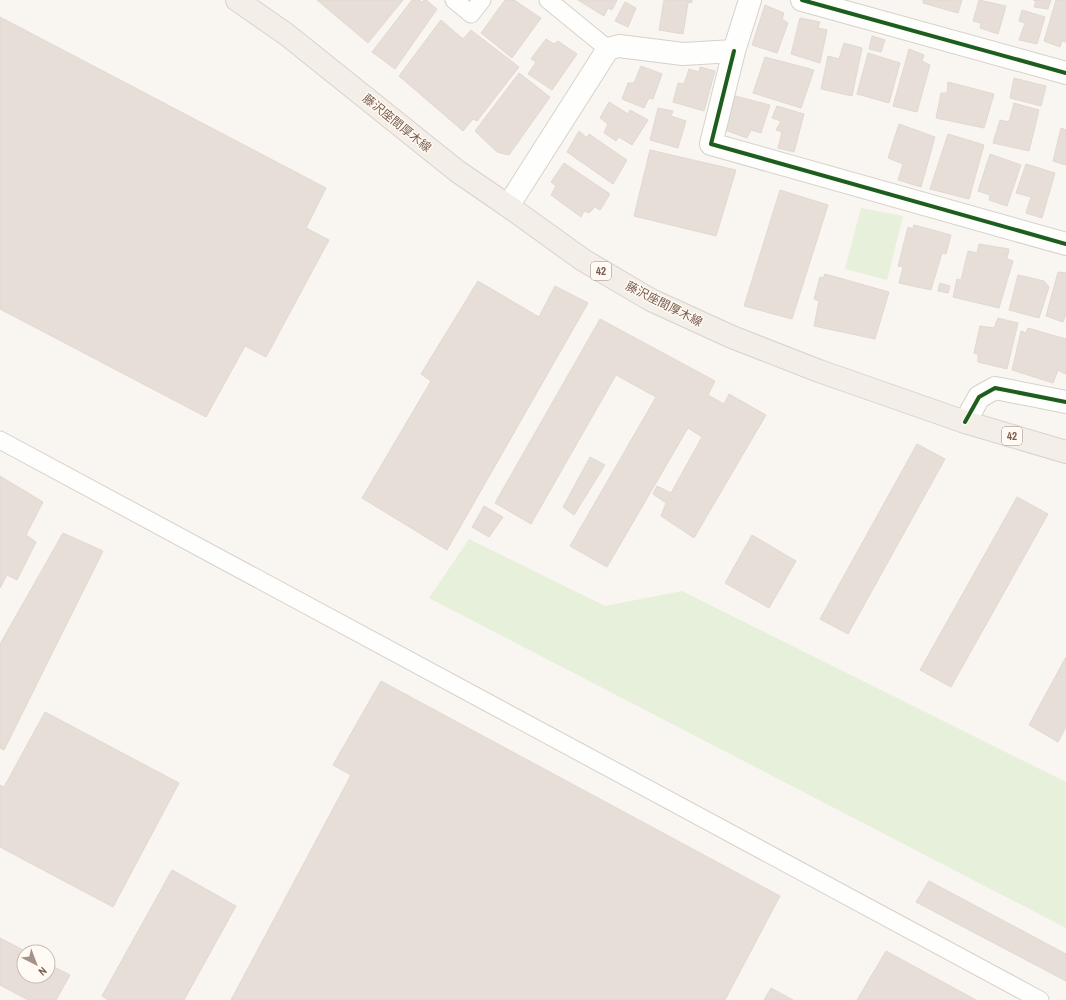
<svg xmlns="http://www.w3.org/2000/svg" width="1066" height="1000" font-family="'Archivo Narrow','Noto Sans JP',sans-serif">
	<rect width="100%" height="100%" fill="#f9f5f0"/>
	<path fill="#e7f0db" d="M861,208L903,216L887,280L845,269Z
		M469,539L605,606L682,591L1066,782V928L429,598Z"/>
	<path fill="#e6ded7" stroke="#e2d8d2" d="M317,0H403L368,43Z
		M412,0H419L422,2L424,0H426L437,9L395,69L372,52Z
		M505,0H514L541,18L512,58L481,33Z
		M578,0H617L612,10L608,8L604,16Z
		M664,0H692V2L688,3L683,34L659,30Z
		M923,0H962L958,13L923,3Z
		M979,0L1006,6L998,34L980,28L981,23L973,21Z
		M1033,0H1051L1048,9L1034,7L1036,1Z
		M1056,0H1066V42L1062,41L1060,47L1044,41Z
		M625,2L636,8L628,27L615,21Z
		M765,5L784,13L782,19L788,23L777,53L752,45Z
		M1022,10L1045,17L1037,44L1019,40L1025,23L1019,21Z
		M0,17L326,188L306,228L329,240L266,357L245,346L206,417L0,309Z
		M800,18L820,22L818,28L827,30L820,63L791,54Z
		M441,20L463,39L471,30L519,67L477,121L473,119L463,131L399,76Z
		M872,36L885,40L881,52L869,49Z
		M546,39L554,44L558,41L577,54L552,90L528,74L536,62L531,59Z
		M844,43L862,48L852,96L821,89L828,56L839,59Z
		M909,49L924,55L922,61L930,65L917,112L893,106Z
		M868,53L900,63L889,103L857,94Z
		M765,57L814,70L801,108L753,93Z
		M641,66L662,74L653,99L649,98L644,108L622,99L628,83H634Z
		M700,67L715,71L704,111L673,102L678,83L684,84L689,69L699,72Z
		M519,73L550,97L509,155L497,152L475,131Z
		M1014,78L1046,86L1041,106L1010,98Z
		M948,82L994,94L984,128L936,118L941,93H947Z
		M735,96L770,105L761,133L751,130L747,138L725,130Z
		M609,102L628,114L630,110L648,120L632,145L619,137L616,141L604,133L608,124L600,118Z
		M1014,103L1039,110L1029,151L993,143L1000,120L1009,122Z
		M777,106L804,114L794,152L778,148L782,132L776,130L781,121L772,118Z
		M658,108L673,111L671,116L686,121L678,148L650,140Z
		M899,124L935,137L921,187L898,180L903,164L888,158Z
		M1061,128L1066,130V165L1053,161Z
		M579,131L587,138L589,134L627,160L613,184L567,152Z
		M948,134L984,145L969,199L930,189Z
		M650,150L736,170L716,236L634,216Z
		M990,154L1021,165L1007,206L989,200L990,195L978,191Z
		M564,163L610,194L600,210L595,207L589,213L584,211L581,217L551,195L556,186L551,182Z
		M1026,164L1055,173L1042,218L1026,213L1031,197L1016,193Z
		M780,190L828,205L792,319L744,306Z
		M914,225L951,235L946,254L942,253L931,290L899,283L903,267L898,266L908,227L913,229Z
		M979,244L1009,249L1007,259L1013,261L999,308L953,297L957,279L961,280L968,251L977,253Z
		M1058,272L1066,273V314L1063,322L1046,316Z
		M825,274L889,292L875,339L814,326L819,301L814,299L820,277L823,278Z
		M1018,275L1044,281L1049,287L1039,318L1009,310Z
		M478,281L539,317L555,286L588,303L447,550L362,498L431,381L421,374Z
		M940,283L950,286L948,293L938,291Z
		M998,318L1018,323L1007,369L978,362V354L974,353L980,326L994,328Z
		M600,319L715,381L708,395L724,404L729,394L766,415L694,538L661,516L666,503L653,494L657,486L671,493L702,437L688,428L607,567L570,546L656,397L616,375L531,524L495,503Z
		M1028,328L1066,339V371L1065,374L1058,370L1053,383L1012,370L1021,331L1026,333Z
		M917,444L945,459L848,634L820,619Z
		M590,457L605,465L574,515L563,507Z
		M0,476L43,502L26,535L36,542L17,580L7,575L0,588Z
		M1017,497L1048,514L951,687L920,670Z
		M484,506L503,517L489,537L472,527Z
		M63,533L103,551L4,750L0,748V644Z
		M752,535L796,561L769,608L725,583Z
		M1066,657V727L1058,742L1029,725Z
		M381,681L780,896L725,1000H231L351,775L333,765Z
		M45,712L179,783L113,907L0,847V785L4,787Z
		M172,870L236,906L184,1000H108L102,996Z
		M929,881L1066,954V981L916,902Z
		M0,938L27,952H24V976H48V964L70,975L56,1000H28L0,985Z
		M886,951L976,1000H857Z
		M771,988L793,1000H764Z"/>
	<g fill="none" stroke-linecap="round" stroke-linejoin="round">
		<g stroke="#d7d1cb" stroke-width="19">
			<path id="service" d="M454,0L471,14L482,0
				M548,0L608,49
				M0,440L1040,1000"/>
		</g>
		<g stroke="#d7d1cb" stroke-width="24">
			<path id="minor" d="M802,0L1066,73
				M734,51L711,144L1066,244
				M508,206L608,49L619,46L683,54L734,51L750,0
				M965,422L979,397L995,388L1066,402"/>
		</g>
		<g stroke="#dad1cc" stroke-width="24">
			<path id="primary" d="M237,0L286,34L457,171L508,206L583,260L651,300L732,337L819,371L965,422L1066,452"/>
		</g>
		<use href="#service" stroke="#fefefd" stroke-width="17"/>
		<use href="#minor" stroke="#fefefd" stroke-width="22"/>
		<use href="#primary" stroke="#f3eee8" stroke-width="22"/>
		<g stroke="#fffaf3" stroke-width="6">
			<path id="cycleway" d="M802,0L1066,73
				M734,51L711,144L1066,244
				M965,422L979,397L995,388L1066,402"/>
		</g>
		<use href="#cycleway" stroke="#1b5e20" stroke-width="4"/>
	</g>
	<g text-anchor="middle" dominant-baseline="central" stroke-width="3" stroke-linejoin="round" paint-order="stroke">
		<g fill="#fffaf3" stroke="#a28b7f" stroke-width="1">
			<rect x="591" y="262" width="20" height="18" rx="3"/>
			<rect x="1002" y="427" width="20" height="18" rx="3"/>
		</g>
		<g font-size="11" font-weight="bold" fill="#7a5c4d">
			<text x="601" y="271">42</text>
			<text x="1012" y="436">42</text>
		</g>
		<g font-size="12" fill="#7a5c4d" stroke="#fffaf3">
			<text transform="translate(397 123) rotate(39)">藤沢座間厚木線</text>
			<text transform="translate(664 304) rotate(27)">藤沢座間厚木線</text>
		</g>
	</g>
	<g transform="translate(36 964) rotate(138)"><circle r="19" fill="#fffaf3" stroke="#cabbb1"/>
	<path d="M0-3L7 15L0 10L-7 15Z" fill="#a69286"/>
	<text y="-6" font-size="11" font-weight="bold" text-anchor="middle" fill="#7a5c4d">N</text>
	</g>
</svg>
